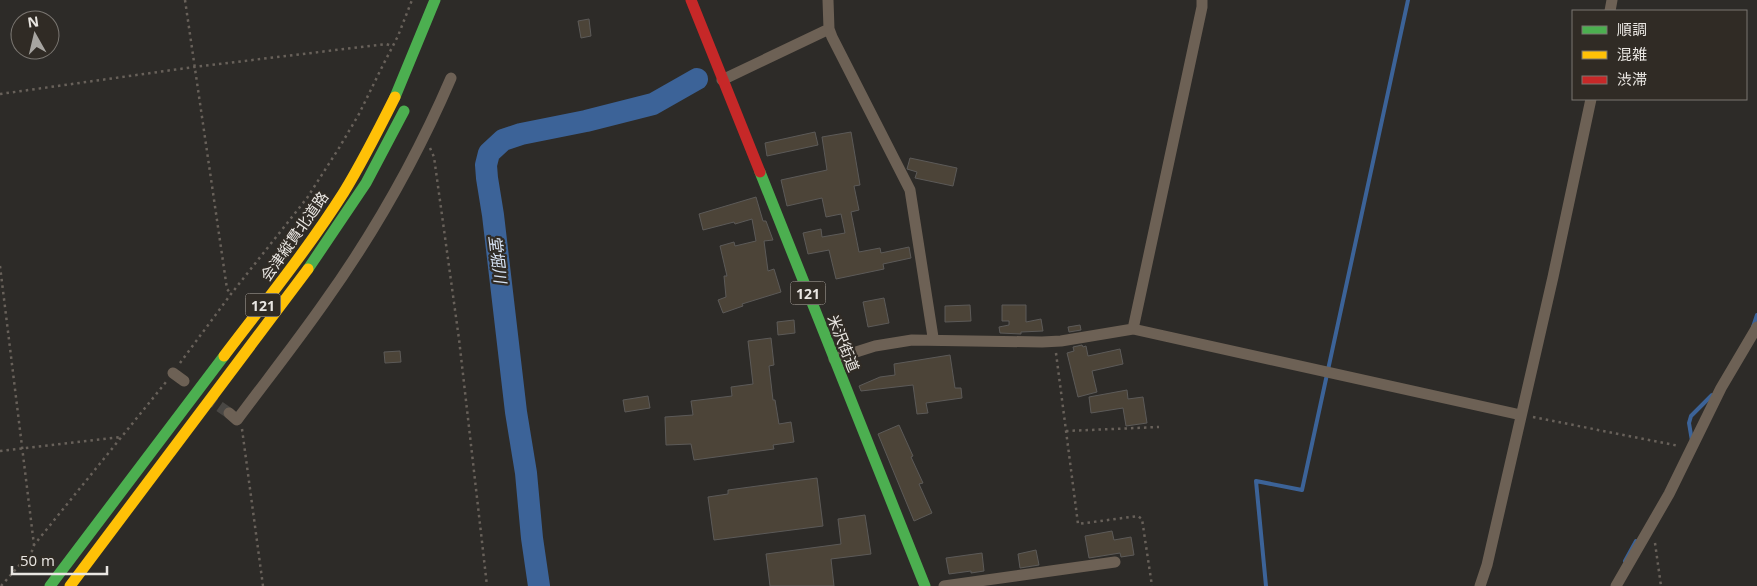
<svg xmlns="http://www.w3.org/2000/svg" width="1757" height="586" font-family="'Open Sans','Noto Sans JP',sans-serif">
	<rect width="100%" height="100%" fill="#2d2b28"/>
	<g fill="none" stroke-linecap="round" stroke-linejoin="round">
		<path stroke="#3c6398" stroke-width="4" d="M1753,327L1757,315
			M1692,441L1689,423L1691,416L1712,395
			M1625,561L1636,541
			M1266,586L1256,481L1302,490L1408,0"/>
		<path stroke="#3c6398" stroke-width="22" d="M539,586L532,538L526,473L516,412L493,215L487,178L486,165L489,153L503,140L521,134L586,121L653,104L697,79"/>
	</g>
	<path fill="#4c4438" stroke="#5c5a58" d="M589,19L591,36L581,38L578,21Z
		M815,132L818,145L767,156L765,143Z
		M851,132L860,185L854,186L859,210L851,212L859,252L880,248L881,253L909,247L911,258L883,264L884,269L836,279L829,250L808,254L803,233L821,229L822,237L845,233L841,214L826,217L822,198L787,206L781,180L827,170L822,137Z
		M910,158L957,168L953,186L915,178L917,172L907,169Z
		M756,197L763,221H766L773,240L764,241L768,271L774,269L781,292L742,304L743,306L723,313L718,300L726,297L724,276H727L720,246L734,242L735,246L756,241L752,219L735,224L734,222L703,230L699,214Z
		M884,298L889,323L868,327L863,302Z
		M970,305L971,321L945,322V306Z
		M1002,305H1026V322L1041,319L1043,331L1021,332V334L1000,333L999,327L1009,325V321H1002Z
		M794,320L795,333L778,335L777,322Z
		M1080,325L1081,330L1069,332L1068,327Z
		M771,338L774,365L769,366L773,400H775L779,424L791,422L794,442L773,445L774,449L694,460L691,444L666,445L665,417L693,415L691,401L732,396L731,387L753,384L748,341Z
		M1082,345L1083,347L1086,346L1088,356L1120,349L1123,364L1092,371L1097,392L1078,397L1067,353L1074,351L1073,347Z
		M400,351L401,362L385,363L384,352Z
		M950,355L955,388H961L962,398L926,403L928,413L917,414L913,385L861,391L859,386L880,377L895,375L894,364Z
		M1127,390L1128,399L1143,397L1147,423L1126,426L1123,408L1091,413L1089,397Z
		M648,396L650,408L625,412L623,400Z
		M899,425L913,456L911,457L923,483L919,484L932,513L914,521L878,434Z
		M817,478L823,526L714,540L708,497L728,494V490Z
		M865,515L871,554L831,559L834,586H770L766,554L841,544L838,519Z
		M1112,531L1114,540L1131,537L1134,555L1121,557L1120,553L1089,558L1085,536Z
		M1036,550L1039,565L1020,568L1018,554Z
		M982,553L984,571L971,573V571L949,574L946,558Z"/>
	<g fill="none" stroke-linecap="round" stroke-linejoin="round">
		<path stroke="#494744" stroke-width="11" stroke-dasharray="11 5.5" stroke-linecap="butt" d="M206,397L229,413"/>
		<path stroke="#68615a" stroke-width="2.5" stroke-dasharray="2.5 4" stroke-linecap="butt" d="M185,0L227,289L231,294
			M0,94L194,67L386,44L392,46
			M430,148L434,157L459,339L487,586
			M0,266L34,545
			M1056,353L1078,524L1138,516L1142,519L1152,586
			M180,363L231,294L307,198L339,148L359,114L383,65L398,36L412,0
			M1533,417L1679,446
			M242,429L263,586
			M1066,431L1159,427
			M0,451L120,437
			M1655,543L1661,586
			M1,586L32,551L34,545L166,382"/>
		<path stroke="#6d6155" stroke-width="11" d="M828,0L829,29L832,37L910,190L933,337
			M1610,11L1612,0
			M722,80L829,29
			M1133,329L1202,7V0
			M834,359L875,346L912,340L1042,342L1061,341L1133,329L1521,415
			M173,373L184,381
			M229,413L237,420C266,381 296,343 324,303C374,233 417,157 451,78
			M944,586L1115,562
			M1480,586L1487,565L1553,277L1591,99
			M1616,586L1669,494L1721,388L1757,327"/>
		<path stroke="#4caf50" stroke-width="11" d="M395,97L435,0
			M760,172L925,586
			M308,269L366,183L404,111
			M50,586L224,356"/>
		<path stroke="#ffc107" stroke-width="11" d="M224,356C265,302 308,249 344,192C363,161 379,129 395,97
			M70,586L308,269"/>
		<path stroke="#c62828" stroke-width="11" d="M691,0L760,172"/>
	</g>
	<g text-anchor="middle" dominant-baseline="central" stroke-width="4.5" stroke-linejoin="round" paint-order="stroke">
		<g fill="#302b25" stroke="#b2aea9" stroke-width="1">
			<rect x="790.5" y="281.5" width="35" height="23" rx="4"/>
			<rect x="245.5" y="293.5" width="35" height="23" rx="4"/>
		</g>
		<g font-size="14" font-weight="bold" fill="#e9e6e2">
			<text x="808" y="293">121</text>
			<text x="263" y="305">121</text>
		</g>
		<g font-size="15" fill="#e9e6e2" stroke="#302b25">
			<text transform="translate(294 236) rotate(-55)">会津縦貫北道路</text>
			<text transform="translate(844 343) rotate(68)">米沢街道</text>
		</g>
		<g font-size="16" font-style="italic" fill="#d7e3f4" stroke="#302b25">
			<text transform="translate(498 259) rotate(83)">堂堀川</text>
		</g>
	</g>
	<rect x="1572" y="10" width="175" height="90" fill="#302b25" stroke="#7a7671"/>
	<rect x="1582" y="26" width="25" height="8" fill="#4caf50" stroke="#7a7671"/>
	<text x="1617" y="35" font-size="15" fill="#e9e6e2">順調</text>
	<rect x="1582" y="51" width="25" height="8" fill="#ffc107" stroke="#7a7671"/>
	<text x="1617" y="60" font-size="15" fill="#e9e6e2">混雑</text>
	<rect x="1582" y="76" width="25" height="8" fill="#c62828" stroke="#7a7671"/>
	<text x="1617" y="85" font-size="15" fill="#e9e6e2">渋滞</text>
	<g transform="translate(35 35) rotate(352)"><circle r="24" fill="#302b25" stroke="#7a7671"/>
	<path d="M0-4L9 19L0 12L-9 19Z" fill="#a7a5a1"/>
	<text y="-8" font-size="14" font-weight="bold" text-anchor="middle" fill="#e9e6e2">N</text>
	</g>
	<path d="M12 566v8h95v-8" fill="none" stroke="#e9e6e2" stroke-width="2.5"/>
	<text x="20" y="566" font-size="15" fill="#e9e6e2" stroke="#302b25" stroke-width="4" paint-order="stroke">50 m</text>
</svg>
